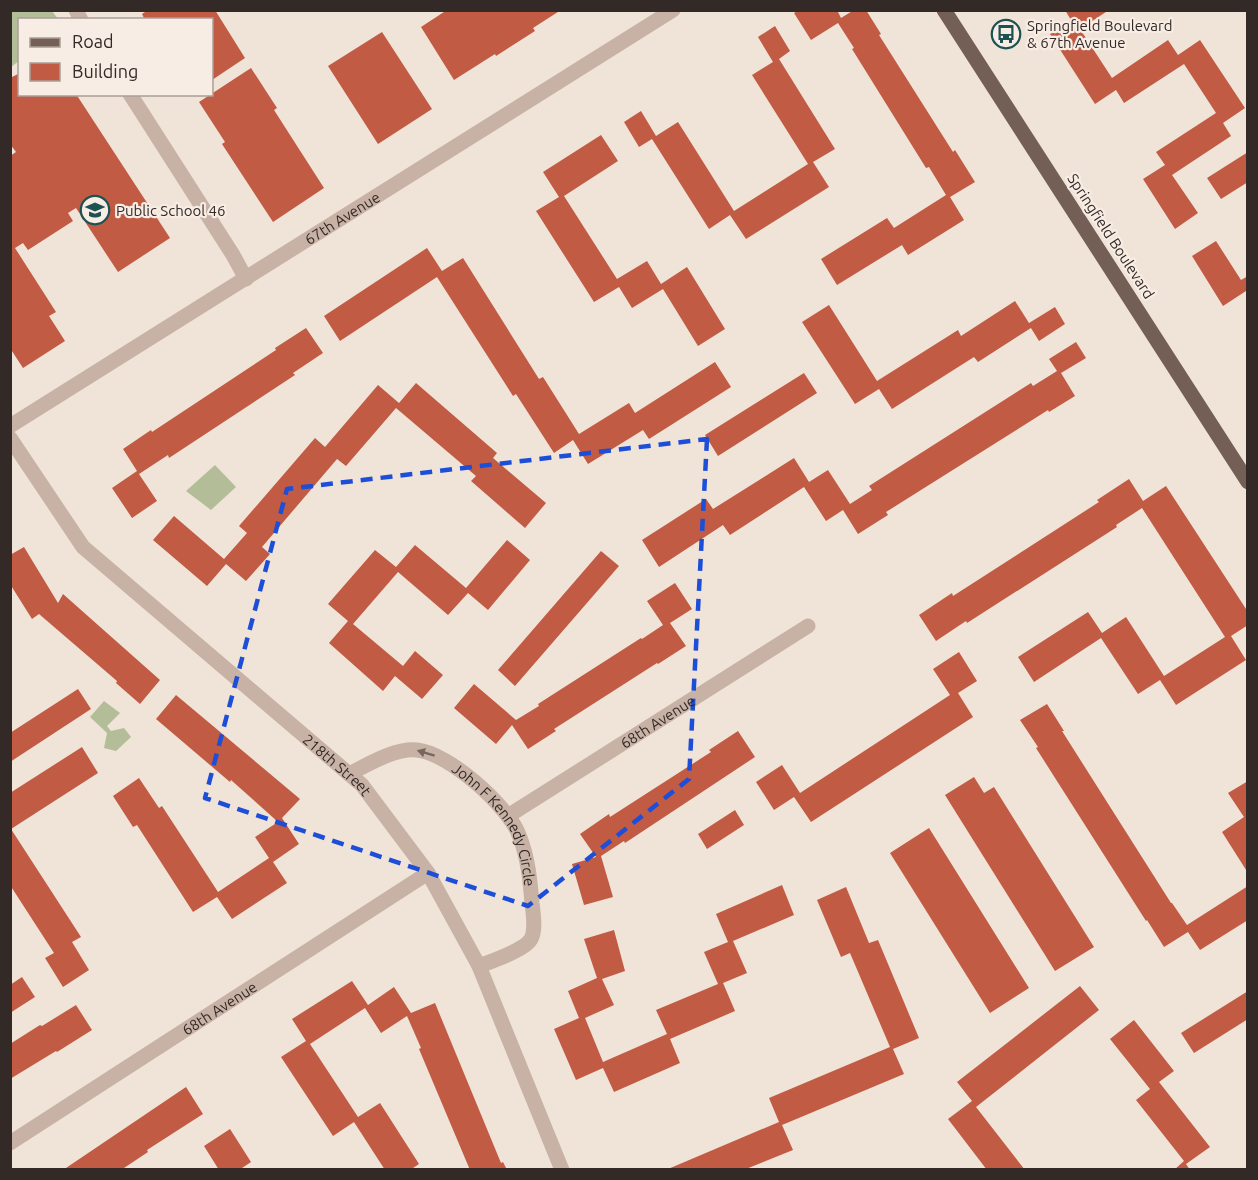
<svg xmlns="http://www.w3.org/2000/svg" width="1258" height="1180" font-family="Ubuntu,sans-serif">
	<rect width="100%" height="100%" fill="#f0e3d8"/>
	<path fill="#b3be99" d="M11,10L52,11L58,19L20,20L19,61L11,67Z
		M215,465L236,487L211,510L186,491Z
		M104,701L120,713L107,726L111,731L124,728L131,737L116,751L104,748L107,733L90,717Z"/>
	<path fill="#c15b44" d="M148,10H215L245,58L212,80V20H145L142,14Z
		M447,10H561L533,28L535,31L496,56L495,54L454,80L421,27Z
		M799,10H837L841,18L854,10H866L881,34L879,35L953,152L955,150L975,182L950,197L964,220L908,255L902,245L837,285L821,259L887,218L894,228L946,195L929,167L926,168L852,49L854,48L838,23L811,40L794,13Z
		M1065,10H1109L1080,29L1112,78L1168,40L1178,55L1200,40L1245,108L1223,123L1231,136L1172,175L1198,213L1175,229L1143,179L1165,165L1156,152L1216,113L1184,64L1124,103L1116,90L1095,104L1050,34L1071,20Z
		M775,26L790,51L779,59L835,149L813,162L829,187L746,239L730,215L709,229L652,139L639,147L624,122L641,111L656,136L678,122L734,211L808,164L752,75L773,62L758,37Z
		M382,32L432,109L378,144L328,66Z
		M251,68L277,108L274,110L324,188L273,222L222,144L225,142L199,102Z
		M20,73V94H76L170,238L118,272L76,208L68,213L73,221L28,250L23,243L15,248L56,312L49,316L65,341L23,368L10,348V156L16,152L10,144V78Z
		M601,135L618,161L564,196L617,279L647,261L661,284L687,267L725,329L698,346L663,289L632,308L619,287L594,302L536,211L559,197L543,172Z
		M1248,152V182L1221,199L1207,178Z
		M1216,241L1241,280L1248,276V294L1246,291L1223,306L1192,256Z
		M427,248L442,271L463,258L539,379L543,377L579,434L629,403L635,413L715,362L731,387L649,439L643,430L588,464L573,440L554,453L516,394L513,396L437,277L340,341L324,316Z
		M1015,301L1029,323L1055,307L1065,324L1039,341L1031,328L978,362L974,357L892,409L879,389L855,404L802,322L829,305L877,381L958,330L961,336Z
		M306,328L323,353L293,373L295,375L169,458L168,455L139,474L157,501L132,518L112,488L137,471L123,449L151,430L152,432L276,350L275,348Z
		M1076,342L1086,358L1061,373L1075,396L1049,412L1048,410L886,512L888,515L858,534L843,510L826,521L804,487L730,535L723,525L659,567L642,540L706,499L713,509L794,458L809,482L828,470L850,504L872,490L869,486L1031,383L1033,386L1057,371L1049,359Z
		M804,373L817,393L718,456L705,435Z
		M416,383L497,453L493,458L546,503L525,528L471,481L476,476L396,408L346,466L337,459L262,547L270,554L246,581L226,564L207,586L153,540L174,516L224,559L247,533L239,526L315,438L325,447L378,385L399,403Z
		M1129,479L1143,501L1166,486L1248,612V625L1231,636L1246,660L1176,705L1160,680L1138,694L1101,638L1034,682L1018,657L1088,612L1102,633L1126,617L1164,676L1225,637L1142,508L1116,525L1117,527L967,623L966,621L936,641L919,615L952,593L953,596L1099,502L1097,500Z
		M507,540L530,560L488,610L468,593L448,615L398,572L353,624L403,666L415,651L443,675L422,699L395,676L383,691L329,643L348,621L328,604L375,550L396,567L415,545L466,588Z
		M24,547L58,603L63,594L160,680L140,704L116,683L117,681L39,614L32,619L10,584V555Z
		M601,551L619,566L515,686L498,670Z
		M675,583L692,609L670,623L686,646L658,664L657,663L554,729L556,731L528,749L512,725L496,744L454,708L474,684L516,720L539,706L538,704L641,638L642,639L663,625L647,601Z
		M959,652L977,681L958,693L973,717L811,822L794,797L774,810L756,782L782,765L800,793L950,695L933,669Z
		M78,689L91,709L10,762V733Z
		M176,695L300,799L282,818L299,844L273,862L287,883L232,919L217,897L193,912L137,825L133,827L113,796L139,778L159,808L162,806L218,892L269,858L255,837L278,822L231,780L230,782L156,719Z
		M1047,704L1064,731H1062L1171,903H1172L1187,925L1248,886V920L1200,950L1188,932L1164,947L1147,920L1146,921L1036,748L1038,747L1020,720Z
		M738,731L755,757L625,843L624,841L601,856L613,897L584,905L572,864L596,857L580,834L609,814L610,817L711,752L709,750Z
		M82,747L98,773L11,829L81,937L72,942L89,970L63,987L45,958L54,953L10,885V793Z
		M974,777L984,793L994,787L1094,947L1055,971L945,795Z
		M1248,781V873L1222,832L1244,817L1228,793Z
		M735,810L744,825L707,849L698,834Z
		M929,828L1029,988L990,1013L890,853Z
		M782,885L794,915L733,941L747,973L723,983L735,1011L670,1039L680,1063L614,1092L603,1068L576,1080L554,1029L579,1018L568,991L597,978L584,939L614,930L625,971L602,979L614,1005L585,1018L603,1062L667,1034L656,1010L718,984L704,952L728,942L716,914Z
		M846,887L869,943L878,940L919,1038L893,1049L904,1074L782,1125L793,1150L746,1169H668L779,1122L769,1098L890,1047L850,953L841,957L817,900Z
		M22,977L35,997L10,1013V985Z
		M352,981L368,1005L394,987L411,1013L435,1003L501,1163L503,1162L507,1170H470L419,1049L421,1048L407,1016L381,1033L365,1008L310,1044L358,1117L380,1103L419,1164L410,1170H385L354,1122L333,1136L281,1057L306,1041L292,1019Z
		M1080,986L1099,1010L976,1107L1025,1170H987L948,1119L972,1101L957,1082Z
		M1248,991V1019L1194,1053L1181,1033Z
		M76,1005L92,1030L57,1052L56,1051L10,1079V1044L40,1025L42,1026Z
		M1134,1020L1174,1071L1159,1082L1210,1147L1186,1164L1190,1170H1174L1184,1161L1136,1100L1150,1089L1110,1039Z
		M186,1087L203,1114L147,1150L148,1152L121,1170H63Z
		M230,1129L251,1162L239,1170H219L204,1146Z"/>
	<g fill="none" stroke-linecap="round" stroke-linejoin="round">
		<g stroke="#c7b2a5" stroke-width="15">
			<path d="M76,10L81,20"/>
			<path d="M130,94L233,255L246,279"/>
			<path id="s1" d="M10,426L673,10"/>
			<path id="s2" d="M10,438L83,547L362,785L428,873L479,966L562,1170"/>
			<path id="s3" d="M349,774C369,764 395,748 417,750C449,753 508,806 519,835C528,857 530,880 532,903C533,912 536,930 531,939C525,950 492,961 479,966"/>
			<path id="s4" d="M508,816L808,626"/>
			<path id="s5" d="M10,1143L428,873"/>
		</g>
		<path stroke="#745f57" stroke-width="15" d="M944,10L1248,482"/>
	</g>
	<defs><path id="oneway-solid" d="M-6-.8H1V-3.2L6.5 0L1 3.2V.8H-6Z" transform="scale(1.5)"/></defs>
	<use fill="#76675f" href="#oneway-solid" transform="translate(426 753) rotate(-163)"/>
	<path fill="none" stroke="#1d4ed8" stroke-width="4.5" stroke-dasharray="12 8" stroke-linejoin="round" d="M707,439L689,779L528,906L205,798L287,489Z"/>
	<defs>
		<g id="bus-ring" transform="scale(1.5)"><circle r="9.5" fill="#f8ede4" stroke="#1d5252" stroke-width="1.5"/><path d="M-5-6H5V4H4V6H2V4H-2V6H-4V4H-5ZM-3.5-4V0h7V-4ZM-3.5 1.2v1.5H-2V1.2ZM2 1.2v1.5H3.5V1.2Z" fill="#1d5252"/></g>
		<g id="school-ring" transform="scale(1.5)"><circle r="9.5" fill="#f8ede4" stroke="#1d5252" stroke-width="1.5"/><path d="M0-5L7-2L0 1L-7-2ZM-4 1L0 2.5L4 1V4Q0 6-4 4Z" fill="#1d5252"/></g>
	</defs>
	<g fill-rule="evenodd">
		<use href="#bus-ring" x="1006" y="34"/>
		<use href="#school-ring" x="95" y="210"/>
	</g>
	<g text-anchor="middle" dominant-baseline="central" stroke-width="4.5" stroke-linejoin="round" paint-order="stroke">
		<g font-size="15" fill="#332926" stroke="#f8ede4" text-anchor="start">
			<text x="1027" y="25">Springfield Boulevard<tspan x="1027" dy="17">&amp; 67th Avenue</tspan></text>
			<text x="116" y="210">Public School 46</text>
		</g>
		<g font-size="15" fill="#332926" stroke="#f8ede4">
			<text stroke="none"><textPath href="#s1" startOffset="392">67th Avenue</textPath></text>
			<text transform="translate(1111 236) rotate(57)">Springfield Boulevard</text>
			<text stroke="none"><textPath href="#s4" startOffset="177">68th Avenue</textPath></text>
			<text stroke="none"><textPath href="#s2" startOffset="466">218th Street</textPath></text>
			<text stroke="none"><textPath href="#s3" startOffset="188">John F Kennedy Circle</textPath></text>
			<text stroke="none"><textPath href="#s5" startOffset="249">68th Avenue</textPath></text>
		</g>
	</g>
	<rect width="1258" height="1180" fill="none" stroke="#332926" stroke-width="24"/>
	<rect x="18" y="18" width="195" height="78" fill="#f8ede4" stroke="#a99f98" stroke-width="1.5"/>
	<rect x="30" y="38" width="30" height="9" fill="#745f57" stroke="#a99f98" stroke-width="1.5"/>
	<text x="72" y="48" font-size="18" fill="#332926">Road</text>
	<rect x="30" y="63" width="30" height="18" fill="#c15b44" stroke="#a99f98" stroke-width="1.5"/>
	<text x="72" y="78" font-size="18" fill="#332926">Building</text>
</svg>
